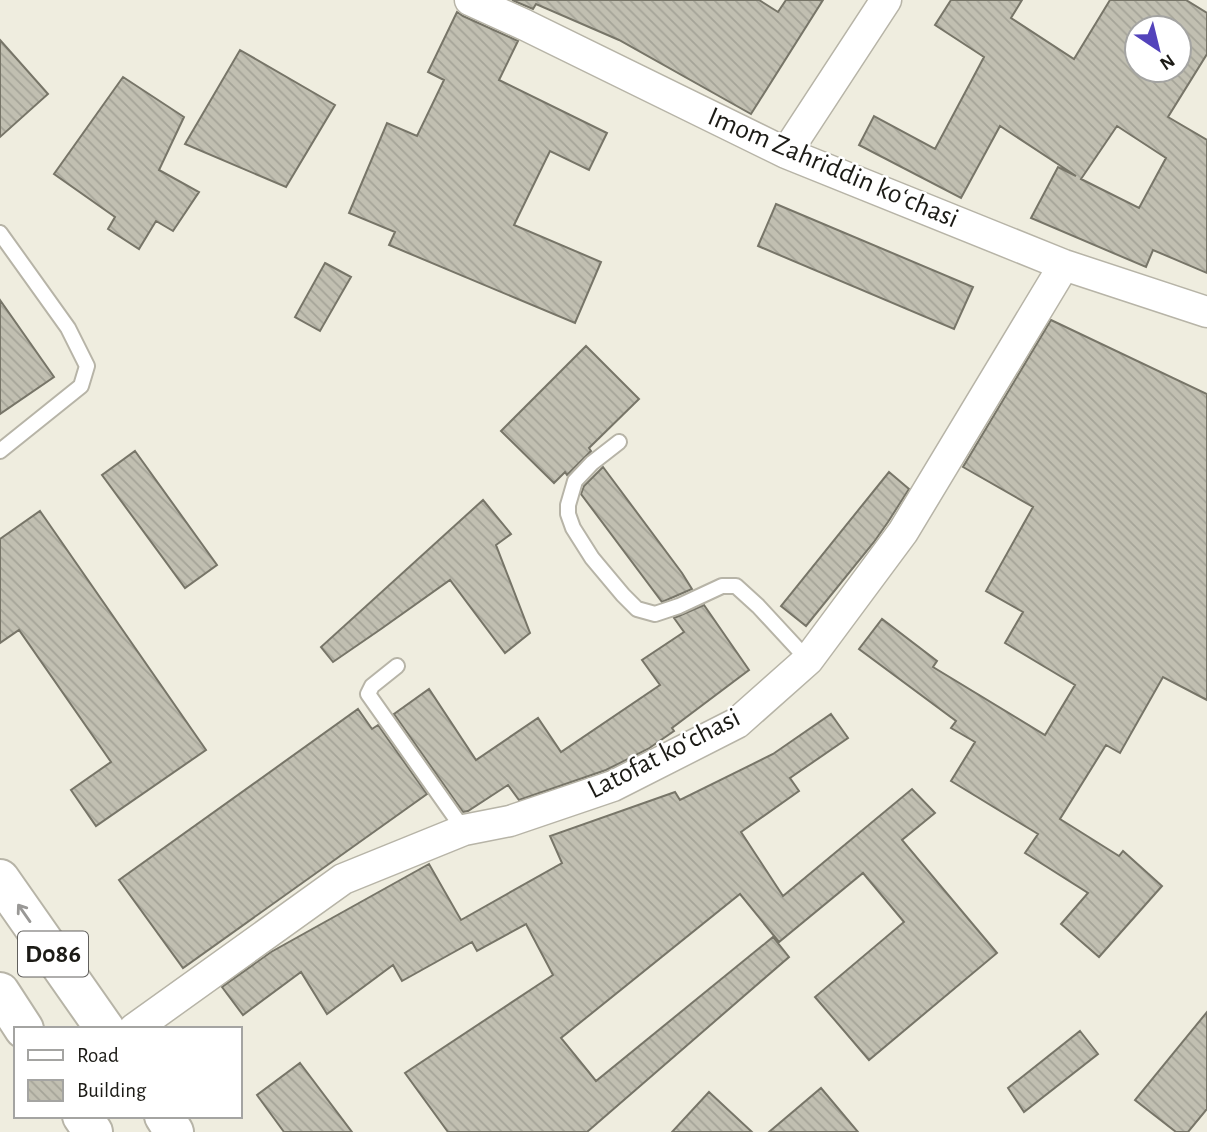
<svg xmlns="http://www.w3.org/2000/svg" width="1207" height="1132" font-family="'Alegreya Sans',sans-serif">
	<defs>
		<pattern id="building-back-hatch" width="6" height="6" patternUnits="userSpaceOnUse" patternTransform="scale(1.75)"><rect width="6" height="6" fill="#c1bfb1"/><path d="M-1 5l2 2M0 0l6 6M5-1l2 2" fill="none" stroke="#a5a498"/></pattern>
	</defs>
	<rect width="100%" height="100%" fill="#efeddf"/>
	<path fill="url(#building-back-hatch)" stroke="#777568" stroke-width="2" fill-rule="evenodd" d="M512,0H759L778,12L786,0H823L751,114L619,40L536,4L533,9Z
		M951,0H1022L1011,18L1074,59L1110,0H1186L1207,13V54L1168,117L1207,140V273L1153,250L1146,267L1031,218L1058,167L1076,176L1000,126L961,198L859,145L874,116L935,149L984,57L935,25ZM1137,28H1179V70H1137ZM1117,126L1166,158L1139,208L1081,179Z
		M457,12L463,16L518,41L499,80L607,133L589,170L550,151L514,225L601,262L575,323L389,245L395,232L349,213L387,123L417,136L444,80L428,72Z
		M0,40L48,94L0,137Z
		M240,50L335,105L286,187L185,144Z
		M123,77L184,117L159,170L199,192L173,231L156,221L139,249L108,229L115,217L54,174Z
		M776,204L973,287L954,329L758,246Z
		M325,263L351,277L320,331L295,317Z
		M0,300L54,377L0,414Z
		M1051,320L1207,394V700L1163,677L1120,753L1106,745L1060,819L1119,856L1123,851L1162,886L1099,957L1061,924L1088,893L1025,853L1038,834L951,781L975,742L951,728L956,721L859,649L882,619L937,661L933,667L1045,735L1075,685L1005,643L1023,612L986,591L1033,507L963,467Z
		M586,346L639,399L589,448L591,451L567,475L565,472L554,483L501,431Z
		M135,451L217,565L185,588L102,475Z
		M603,467L682,573L692,589L662,602L581,494L584,486Z
		M889,472L909,489L888,522L874,542L806,626L781,606Z
		M483,500L511,534L496,545L530,633L505,653L450,580L381,629L333,662L321,647Z
		M40,511L206,750L96,826L71,790L111,762L19,630L0,643V539Z
		M704,605L749,670L672,728L674,731L648,749L606,770L519,800L508,785L468,811L463,812L394,714L429,689L476,760L538,718L561,752L660,685L642,660L684,632L674,618Z
		M358,709L372,729L378,725L427,794L183,968L119,880Z
		M831,714L848,738L790,778L799,791L741,832L783,896L912,789L935,813L902,840L997,953L869,1060L815,997L904,922L863,873L779,942L740,894L561,1038L596,1081L773,937L789,957L587,1132H448L405,1073L553,975L526,924L477,951L472,942L402,981L393,965L327,1014L301,972L243,1015L222,987L271,952L429,864L461,920L562,863L550,836L675,792L680,800L773,754Z
		M1207,1012V1109L1188,1132H1176L1135,1100Z
		M1080,1031L1098,1054L1024,1112L1008,1088Z
		M300,1063L352,1132H284L257,1095Z
		M821,1088L858,1132H769Z
		M709,1092L752,1132H672Z"/>
	<g fill="none" stroke-linecap="round" stroke-linejoin="round">
		<g stroke="#b7b4a7" stroke-width="18">
			<path id="lane" d="M0,233L68,328L87,366L81,386L0,451
				M619,442L592,463L575,481L568,505V514L573,528L592,558L623,595L637,609L655,614L679,606L722,586H736L758,606L808,660
				M397,666L372,686L368,694L464,830"/>
		</g>
		<g stroke="#b7b4a7" stroke-width="33">
			<path id="street" d="M470,0L525,25L786,153L1064,265L1207,312
				M786,153L886,0
				M134,1029L343,879L464,830L510,821L613,786L737,723L808,660L903,532L1064,265"/>
		</g>
		<g stroke="#b7b4a7" stroke-width="42">
			<path id="primary" d="M0,879L105,1029
				M0,992L24,1029
				M82,1116L93,1132
				M164,1116L174,1132"/>
		</g>
		<use href="#lane" stroke="#fff" stroke-width="14"/>
		<use href="#street" stroke="#fff" stroke-width="30"/>
		<use href="#primary" stroke="#fff" stroke-width="38"/>
	</g>
	<defs><path id="oneway-shaft" d="M-6 0H5M1.5-3L5.5 0L1.5 3" fill="none" stroke-width="1.6" stroke-linecap="round" stroke-linejoin="round" transform="scale(1.75)"/></defs>
	<use stroke="#999896" href="#oneway-shaft" transform="translate(24 913) rotate(-125)"/>
	<g text-anchor="middle" dominant-baseline="central" stroke-width="5" stroke-linejoin="round" paint-order="stroke">
		<rect fill="#fff" stroke="#605f5c" stroke-width="2" x="18" y="931.5" width="70" height="45" rx="5"/>
		<g font-size="26" font-weight="bold" fill="#1c1b16">
			<text x="53" y="954">D086</text>
		</g>
		<g font-size="28" fill="#1c1b16" stroke="#fff">
			<text transform="translate(833 168) rotate(23)">Imom Zahriddin koʻchasi</text>
			<text transform="translate(664 754) rotate(-27)">Latofat koʻchasi</text>
		</g>
	</g>
	<rect x="14" y="1027" width="228" height="91" fill="#ffffff" stroke="#a4a4a2" stroke-width="2"/>
	<rect x="28" y="1050" width="35" height="10" fill="#ffffff" stroke="#a4a4a2" stroke-width="2"/>
	<text x="77" y="1062" font-size="21" fill="#1c1b16">Road</text>
	<rect x="28" y="1080" width="35" height="21" fill="url(#building-back-hatch)" stroke="#a4a4a2" stroke-width="2"/>
	<text x="77" y="1097" font-size="21" fill="#1c1b16">Building</text>
	<g transform="translate(1158 49) rotate(145)"><circle r="33" fill="#ffffff" stroke="#a4a4a2" stroke-width="2"/>
	<path d="M0-5L12 26L0 18L-12 26Z" fill="#5343bb"/>
	<text y="-10" font-size="19" font-weight="bold" text-anchor="middle" fill="#1c1b16">N</text>
	</g>
</svg>
